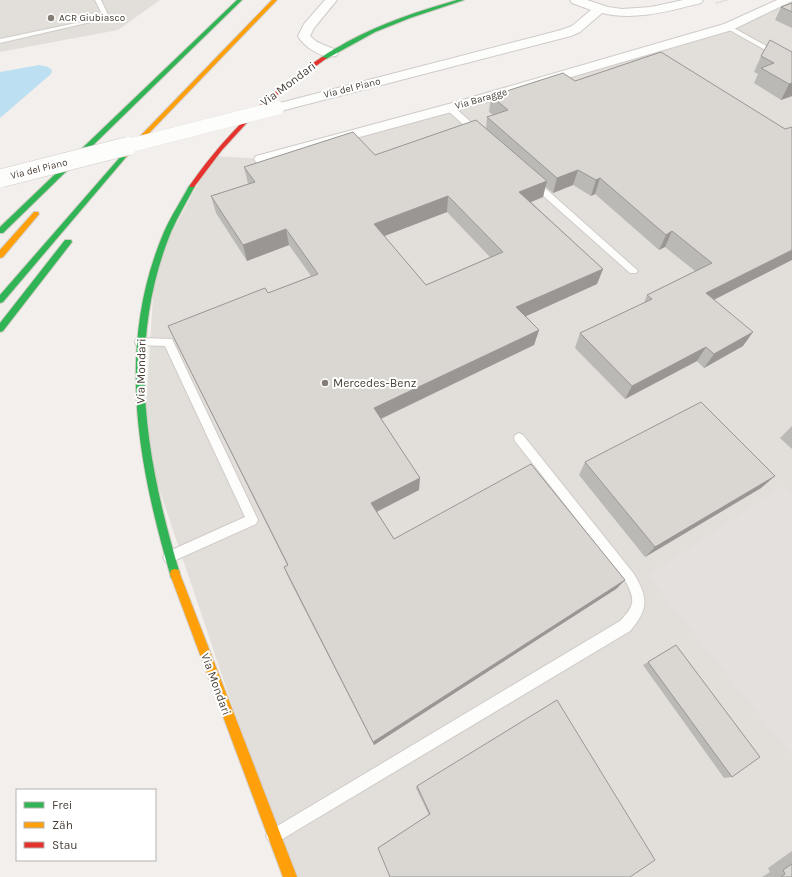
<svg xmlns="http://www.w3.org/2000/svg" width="792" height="877" font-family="Karla,sans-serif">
	<rect width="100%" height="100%" fill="#f2efec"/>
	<path fill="#e2deda" d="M0,0H160L118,30L0,52Z
		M792,0V877H290L144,444L155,264L213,156L263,159L728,27Z"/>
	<path fill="#e4e0dd" d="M783,485L792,494V756L648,576Z"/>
	<path fill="#bce0f1" d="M39,65L48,67L52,70L51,74L0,118V72Z"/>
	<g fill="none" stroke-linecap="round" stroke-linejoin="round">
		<g stroke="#cfcbc8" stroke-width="2">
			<path id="lane" d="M95,0H101L109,17L108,18L0,43V39L100,18L103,16Z
				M726,26H730L792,60V65L726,28Z
				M447,106H453L481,131V135H475L447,110Z
				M534,180L537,181L636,269L638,271L636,273H630L531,185L530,183Z
				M140,338L172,339L258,520L256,524L169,563L165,561L163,557L165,553L245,517L165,346L136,345L135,342L136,339Z
				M519,433L523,435L634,574C648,598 649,609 630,631L279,841L274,844L269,841L266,836L269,831L620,621C634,606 636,601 626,582L515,441L514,438L515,435Z"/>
		</g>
		<g stroke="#cfcbc8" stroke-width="2">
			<path id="street" d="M325,0H337L314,28L310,36L317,42L336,50L338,53L336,56C322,59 304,47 298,36L304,24Z
				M570,0H587L608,7L622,9L651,7L683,0H703L701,3C669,11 635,21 602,13L580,32L571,36L277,112L272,111L270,108L272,105L561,30L572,26L591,10L572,3Z
				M777,0H792V1L732,30L455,111L268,162L262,164L256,162L254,159L256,156L445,105L724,24Z"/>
		</g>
		<g stroke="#d2ccc3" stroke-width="2">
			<path id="fast" d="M237,0H242L3,233H0V227Z
				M457,0H464L410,18L375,32L326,59L321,58C329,51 339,47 347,42C382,23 419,11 457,0Z
				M122,155L127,156L3,302L0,303V295Z
				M192,184L195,186C187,201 178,216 171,232C125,345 146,461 180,574L179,578L175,579L171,578L170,574C137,461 116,344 164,232C171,216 181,201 189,186Z
				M65,240H71L72,242L3,331L0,332V323Z"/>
		</g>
		<g stroke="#d2ccc3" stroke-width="2">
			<path id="slow" d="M272,0H277L126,157H122V155Z
				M34,212H38L39,214L3,257L0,258V250Z
				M175,569L179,570L180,574L297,877H283L170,574L171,570Z"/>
		</g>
		<g stroke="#d2ccc3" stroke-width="2">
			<path id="jam" d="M322,57L327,58L288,86L253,116L222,150L194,187H190V185C227,132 269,93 322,57Z"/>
		</g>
		<path stroke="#d2cfca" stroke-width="1.5" stroke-dasharray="1 1" stroke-linecap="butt" d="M716,3L728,0"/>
		<use href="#lane" fill="#fdfdfc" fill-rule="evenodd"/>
		<use href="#street" fill="#fdfdfc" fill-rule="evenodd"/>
		<use href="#fast" fill="#30b455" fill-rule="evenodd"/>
		<use href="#slow" fill="#ff9f0a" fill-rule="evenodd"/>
		<use href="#jam" fill="#e5322d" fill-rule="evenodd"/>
		<g stroke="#cfcbc8" stroke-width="14" stroke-linecap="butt">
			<path id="street-bridge-far1" d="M124,147L277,108"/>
		</g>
		<g stroke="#cfcbc8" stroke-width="19" stroke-linecap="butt">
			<path id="street-bridge" d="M2,178L128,146"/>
		</g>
		<use href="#street-bridge-far1" stroke="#fdfdfc" stroke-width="14"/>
		<use href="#street-bridge" stroke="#fdfdfc" stroke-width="18"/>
	</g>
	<path fill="#bbb9b5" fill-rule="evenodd" d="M792,3V28L775,20L781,7Z
		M792,52V96L781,100L754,83L758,74L754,72L761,56Z
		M575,81L785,129L714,299L743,346L704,368L697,361L625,399L575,348L580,333L644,303L647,295L695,271L665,247L659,250L595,194L591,196L573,185L553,193L545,186L543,197L531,202L603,269L597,284L526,316L539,330L534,345L381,419L419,490L377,512L394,539L625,580L616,589L374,745L288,577L284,567L287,565L168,326L268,293L311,276L289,245L247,261L216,213L211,196L248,184L244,167L375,155L486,129L487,117L493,115L489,112L491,96ZM447,212L490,257L426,285L384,236Z
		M792,426V449L780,438Z
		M585,462L761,488L645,557L579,475Z
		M676,645L732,777L724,778L643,665Z
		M417,786L655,860L378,848L379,847L429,815L416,788Z
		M792,851V877H762L770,872L768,868Z"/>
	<path fill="#999694" d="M792,83V96L781,100L789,84Z
		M578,170L573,185L553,193L557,178Z
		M600,178L595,194L591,196L596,180Z
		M547,181L543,197L516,208L519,192Z
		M448,196L447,212L374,240V224Z
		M286,229L289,245L247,261L243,245Z
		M672,231L665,247L659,250L666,235Z
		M792,250V260L698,308L706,293Z
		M603,269L597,284L513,322L516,307Z
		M539,330L534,345L374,422V408Z
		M753,332L743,346L704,368L714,354Z
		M706,347L697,361L625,399L632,386Z
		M775,476L761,488L645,557L655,547Z
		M420,478L419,490L372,514L371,503Z
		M625,580L616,589L374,745L373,742Z"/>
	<path fill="#dad7d3" stroke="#999694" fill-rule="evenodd" d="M792,3V12L781,7Z
		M770,40L792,52V83L789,84L761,68L774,63L761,56Z
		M661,52L785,129L792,127V250L706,293L753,332L714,354L706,347L632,386L580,333L652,299L647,295L712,263L672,231L666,235L600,178L596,180L578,170L557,178L487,117L508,110L491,96L563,73L575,81Z
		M476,120L547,181L519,192L603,269L516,307L539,330L374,408L420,478L371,503L394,539L531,464L625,580L373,742L284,567L288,565L168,326L265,288L268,293L318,274L286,229L243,245L211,196L255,182L244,167L353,132L375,155ZM448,196L503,252L426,285L374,224Z
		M701,402L775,476L655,547L585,462Z
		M676,645L760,757L732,777L648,662Z
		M557,700L655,860L630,877H390L378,848L430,814L417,786Z
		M792,864V877H781L785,874L783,870Z"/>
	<g fill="#847d76" stroke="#fff" stroke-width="1.5">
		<circle cx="51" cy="18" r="4"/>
		<circle cx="325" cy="383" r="4"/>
	</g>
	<g text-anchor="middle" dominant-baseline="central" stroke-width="4" stroke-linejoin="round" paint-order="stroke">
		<g font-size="10" fill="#494037" stroke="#fff" text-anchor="start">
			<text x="59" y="18">ACR Giubiasco</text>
		</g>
		<g font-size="10" fill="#494037" stroke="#fff">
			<text transform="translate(352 88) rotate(-14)">Via del Piano</text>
			<text transform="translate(481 99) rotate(-16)">Via Baragge</text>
			<text transform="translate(39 169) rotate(-14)">Via del Piano</text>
		</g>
		<g font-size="12" fill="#494037" stroke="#fff">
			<text transform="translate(288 84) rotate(-37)">Via Mondari</text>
			<text transform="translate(141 371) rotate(-89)">Via Mondari</text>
			<text transform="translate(216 684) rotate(70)">Via Mondari</text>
		</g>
		<g font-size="12" fill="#494037" stroke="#fff" text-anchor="start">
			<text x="333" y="383">Mercedes-Benz</text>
		</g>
	</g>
	<rect x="16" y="789" width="140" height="72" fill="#ffffff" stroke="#b6b3af"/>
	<rect x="24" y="802" width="20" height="6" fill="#30b455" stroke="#b6b3af"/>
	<text x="52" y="809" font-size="12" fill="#494037">Frei</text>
	<rect x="24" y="822" width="20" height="6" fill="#ff9f0a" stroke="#b6b3af"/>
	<text x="52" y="829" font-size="12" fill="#494037">Zäh</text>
	<rect x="24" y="842" width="20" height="6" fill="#e5322d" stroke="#b6b3af"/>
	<text x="52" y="849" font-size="12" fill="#494037">Stau</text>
</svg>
